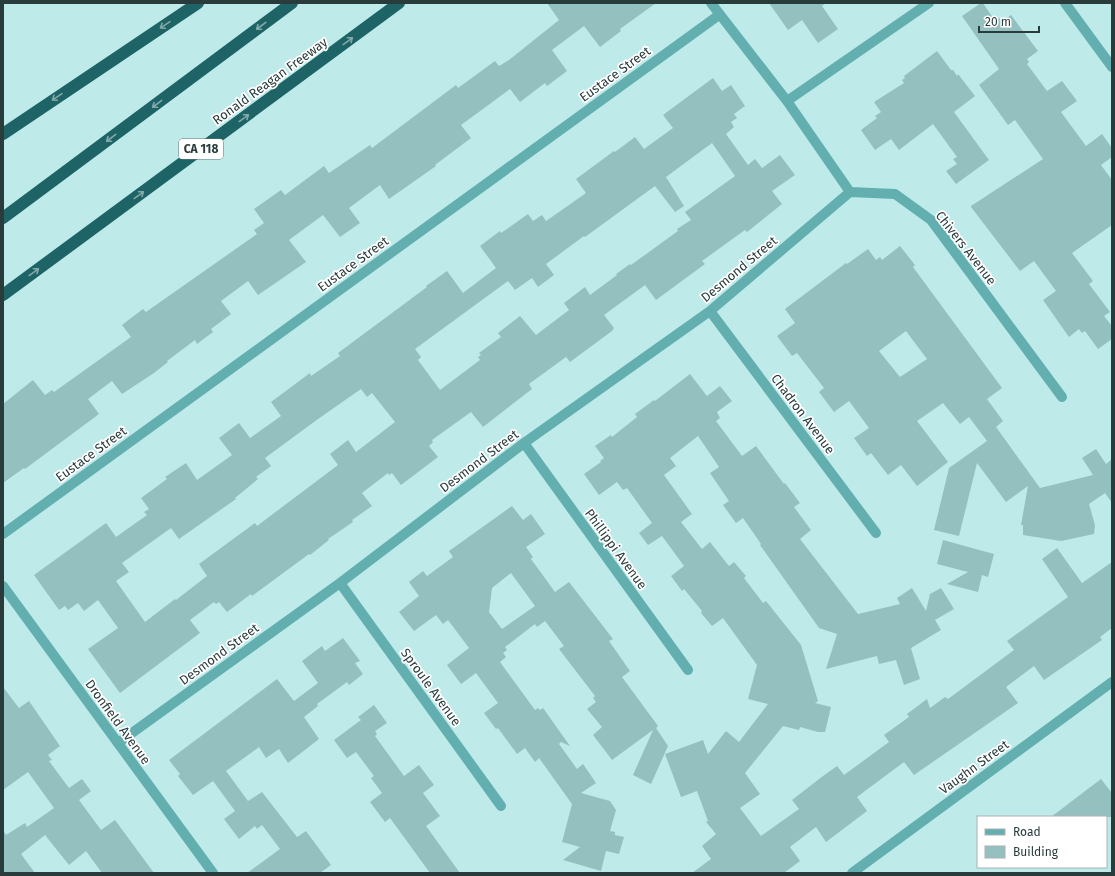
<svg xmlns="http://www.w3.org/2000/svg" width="1115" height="876" font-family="'Fira Sans',sans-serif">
	<rect width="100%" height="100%" fill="#beeaea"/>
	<path fill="#95c0c0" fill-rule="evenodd" d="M547,3H656L620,29L621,31L600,47L584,26L552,50L567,71L547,86L545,83L520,102L510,89L483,109L461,125L471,138L435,165L436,166L389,199L380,185L349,208L360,223L340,237L323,215L289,240L306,262L258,295L248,281L221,301L231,314L211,329L213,332L197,344L195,340L167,361L168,362L154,373L122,394L112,381L88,399L99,414L25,469L24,468L3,483V404L33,380L45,395L52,390L54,392L131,337L122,325L143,309L146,312L257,234L254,230L264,223L254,209L281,190L285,195L324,166L329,173L370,145L372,148L456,85L458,88L495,61L499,66L509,60L559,20Z
		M769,3H826L822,6L838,29L818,43L802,20L788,30Z
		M981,3H983L995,21L999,18L1002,21L1011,15L1038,51L1027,59L1029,62L1027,64L1047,91L1062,81L1077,101L1061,112L1086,146L1102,134L1112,148V157L1101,165L1112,180V225L1072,253L1093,281L1089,284L1110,312L1104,316L1112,326V339L1098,349L1085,331L1082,333L1079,329L1069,337L1043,300L1056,291L1034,261L1020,271L971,207V206L1043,159L1015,120L1008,125L979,85L999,69L962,16Z
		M937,51L951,70H953L957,76L958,74L975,96L954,112L989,160L956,184L946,171L957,164L953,159L957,157L933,124L899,150L891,139L875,150L861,130L877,118L875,116L881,112L874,102L904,83L902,80L905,78L904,76Z
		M713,78L722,91L731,85L745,106L734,114L737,118L731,122L734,127L726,134L748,165L755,159L762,168L780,155L795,175L772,191L782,204L747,232L745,230L702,261L705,264L656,300L645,285L604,315L614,328L612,331L570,362L566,357L529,384L532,389L483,427L471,412L432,440L433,442L429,446L438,457L401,485L392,473L389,475L388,473L362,493L372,506L352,520L353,522L328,539L329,540L310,555L309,554L252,596L251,594L227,612L219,602L216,604L214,602L190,620L200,633L120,693L88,649L118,628L98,600L84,611L78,603L68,610L65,606L59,610L34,575L106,523L116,537L147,515L144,512L149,509L141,498L167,479L165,477L186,463L197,480L232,455L219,438L239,423L250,438L281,416L271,402L310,373L311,376L340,356L338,353L427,287L426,286L447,271L463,293L480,280L496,268L480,246L500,231L501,233L504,231L528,214L533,221L542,215L546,221L559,212L586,193L576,179L614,151L615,152L635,137L644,149L673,128L663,115ZM712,143L735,176L685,212L691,220L677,229L678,231L631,265L630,264L616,274L617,275L590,295L585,287L564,303L569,310L536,335L520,316L498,333L501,337L479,353L481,355L478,357L480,360L440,390L418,360L421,357L415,349L508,281L515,290L532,278L538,287L554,275L546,264L584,236L585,237L655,186L675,212L684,206L666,177ZM361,389L367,397L372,393L395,422L356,452L348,440L330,454L338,465L257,526L255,523L199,564L207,576L176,600L175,599L145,622L116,581L129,572L122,563L171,528L179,539L236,499L235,498L258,479L256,477L271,466L265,458L318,419Z
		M900,246L915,265L913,267L1002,388L987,399L1003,421L996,427L1040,488L1093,475L1082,458L1096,449L1106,464L1112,459V503L1105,493L1089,504L1095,525L1094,534L1061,541L1023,535V525H1021L1028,486L1006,502L977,463L959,536L934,530L949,468L987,441L969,417L960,424L943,403L917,421L948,462L917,486L901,465L888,475L871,453L867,456L854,438L869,428L849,401L834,412L819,392L824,388L797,353L792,356L777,336L795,323L785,309L846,263L847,264L868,249L876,260L880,257L882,260ZM906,331L927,359L900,377L879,351Z
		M690,374L707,396L720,386L732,401L717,412L720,418L716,421L742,456L756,446L784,484L785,483L800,503L794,507L811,530L800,539L858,614L900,604L897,598L912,588L926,611L930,594L941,588L954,609L935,620L941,630L911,648L920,679L904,685L896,660L879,664L877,656L826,669L837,634L819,628L760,545L761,544L743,518L736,523L723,505L729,501L710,473L719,467L698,436L670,458L676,466L664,475L692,514L681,522L702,549L710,542L729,566L734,562L746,576L744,578L763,603L766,601L801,645L818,701L815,703L831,707L825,732H818L800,727L799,730L783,726L745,773L760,794L740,808L761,836L799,809L792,800L823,776L837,766L844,775L889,742L884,735L909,717L907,714L927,699L930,708L945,697L948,699L1014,650L1007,641L1068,597L1042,559L1057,548L1082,583L1112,562V628L1100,637L1102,640L1044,680L1034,666L1006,687L1018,703L914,775L904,762L857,797L867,811L826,842L816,827L790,847L800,861L784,873H692L711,859L702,846L716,834L706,822L708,821L697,791L681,797L665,754L703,740L708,754L726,731L739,742L768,704L748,699L757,665L723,618L712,626L701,613L702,611L684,589L682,591L671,576L684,566L662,536L648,545L639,533L652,523L627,488L623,490L617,482L599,495L584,474L601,462L600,461L604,458L595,446L611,435L612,437L637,417L635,414L654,400L655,401Z
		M512,506L523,520L531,514L545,534L526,547L533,557L531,559L555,592L569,582L613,639L609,641L630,671L622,677L658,726L656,728L668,746L651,784L633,775L653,730L612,760L593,735L602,727L587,709L596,702L593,698L595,696L559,649L564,646L545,621L537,627L535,624L505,647L507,650L503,653L506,657L500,662L535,710L538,708L540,710L543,708L570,746L561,742L559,744L577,769L583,764L596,783L581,793L610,801L616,810L610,831L615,832V835L624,837L619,854L606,851L601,871L563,860L580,847L562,842L572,804L539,758L535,762L525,748L517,754L498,728L496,729L484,713L498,703L476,673L461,684L447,665L469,648L448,620L443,624L436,615L414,631L399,612L419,596L409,582L423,571L427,576L453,557L449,551ZM511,573L535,606L502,629L489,612L492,588Z
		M943,540L994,554L988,577L982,575L978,592L947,584L968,572L937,564Z
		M343,638L360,661L355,663L363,674L349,685L347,682L317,704L318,706L304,717L319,739L288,763L279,749L266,758L259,747L226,771L248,801L262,792L297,837L306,831L331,865L320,873H247L280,849L262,825L257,829L255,826L239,839L224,819L235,811L213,781L193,795L178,776L180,774L169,760L277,679L294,701L318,683L302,661L322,646L325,651Z
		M3,687L19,708L29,701L60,746L48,755L52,760L49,761L69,788L82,779L91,791L79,800L101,830L115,820L154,873H102L86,851L69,865L45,835L21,854L35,873H3V830L6,835L25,823L27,827L54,808L28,772L3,790Z
		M374,705L387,723L375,731L377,734L375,736L404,776L419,765L434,785L423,793L440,816L426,826L460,873H430L390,818L385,822L370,802L382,793L371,778L374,776L356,752L347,758L334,740L361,720L358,717Z
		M1101,779L1112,793V817H1051Z"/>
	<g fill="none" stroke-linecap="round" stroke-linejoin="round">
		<path stroke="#63afb0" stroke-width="10" d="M711,3L787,101L850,192L895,194L931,220L1062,397
			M1065,3L1112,67
			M787,101L929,3
			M710,311L876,533
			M524,443L688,670
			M3,534L719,15
			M340,583L501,806
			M118,743L340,583L524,443L710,311L850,192"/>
		<path stroke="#63afb0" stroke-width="10" d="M3,586L213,873
			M852,873L1112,682"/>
		<path stroke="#1e6365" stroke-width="12" d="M3,134L198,3
			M3,218L292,3
			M3,295L399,3"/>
	</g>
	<defs><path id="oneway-shaft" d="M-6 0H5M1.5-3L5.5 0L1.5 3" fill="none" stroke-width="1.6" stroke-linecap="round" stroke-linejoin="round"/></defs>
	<g stroke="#83a9aa">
		<use href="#oneway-shaft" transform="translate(165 25) rotate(146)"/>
		<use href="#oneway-shaft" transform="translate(261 26) rotate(143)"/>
		<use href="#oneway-shaft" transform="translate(348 41) rotate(-36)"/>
		<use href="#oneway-shaft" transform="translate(57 97) rotate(146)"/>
		<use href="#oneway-shaft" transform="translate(157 104) rotate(143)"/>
		<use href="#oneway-shaft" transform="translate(244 118) rotate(-36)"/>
		<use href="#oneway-shaft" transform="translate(111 138) rotate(143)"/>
		<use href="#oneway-shaft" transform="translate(139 195) rotate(-36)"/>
		<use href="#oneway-shaft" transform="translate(34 272) rotate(-36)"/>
	</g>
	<g text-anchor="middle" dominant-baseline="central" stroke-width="3.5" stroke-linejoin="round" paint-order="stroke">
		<rect fill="#fff" stroke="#697676" stroke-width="1" x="179" y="139" width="44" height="20" rx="3"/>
		<g font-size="12" font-weight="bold" fill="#293b3b">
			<text x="201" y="149">CA 118</text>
		</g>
		<g font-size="13" fill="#293b3b" stroke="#fff">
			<text transform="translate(615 74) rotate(-36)">Eustace Street</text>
			<text transform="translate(270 81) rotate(-36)">Ronald Reagan Freeway</text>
			<text transform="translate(966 248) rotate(52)">Chivers Avenue</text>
			<text transform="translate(353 264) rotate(-36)">Eustace Street</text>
			<text transform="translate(739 269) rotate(-40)">Desmond Street</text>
			<text transform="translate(803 414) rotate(53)">Chadron Avenue</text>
			<text transform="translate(91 454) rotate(-36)">Eustace Street</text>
			<text transform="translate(479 461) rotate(-37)">Desmond Street</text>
			<text transform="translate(616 549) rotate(54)">Phillippi Avenue</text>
			<text transform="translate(219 654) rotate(-36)">Desmond Street</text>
			<text transform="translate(431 687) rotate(54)">Sproule Avenue</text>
			<text transform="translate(118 722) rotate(54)">Dronfield Avenue</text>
			<text transform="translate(974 767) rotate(-36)">Vaughn Street</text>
		</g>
	</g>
	<rect width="1115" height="876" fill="none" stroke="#293b3b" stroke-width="8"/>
	<rect x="977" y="816" width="130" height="52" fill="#ffffff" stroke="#a9b1b1"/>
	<rect x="985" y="829" width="20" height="6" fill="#63afb0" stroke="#a9b1b1"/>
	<text x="1013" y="836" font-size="12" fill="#293b3b">Road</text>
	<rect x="985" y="846" width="20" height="12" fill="#95c0c0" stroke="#a9b1b1"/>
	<text x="1013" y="856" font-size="12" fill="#293b3b">Building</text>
	<path d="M979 26v6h60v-6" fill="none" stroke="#293b3b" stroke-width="2"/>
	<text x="985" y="26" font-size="12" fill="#293b3b" stroke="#ffffff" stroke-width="3" paint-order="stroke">20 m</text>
</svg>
